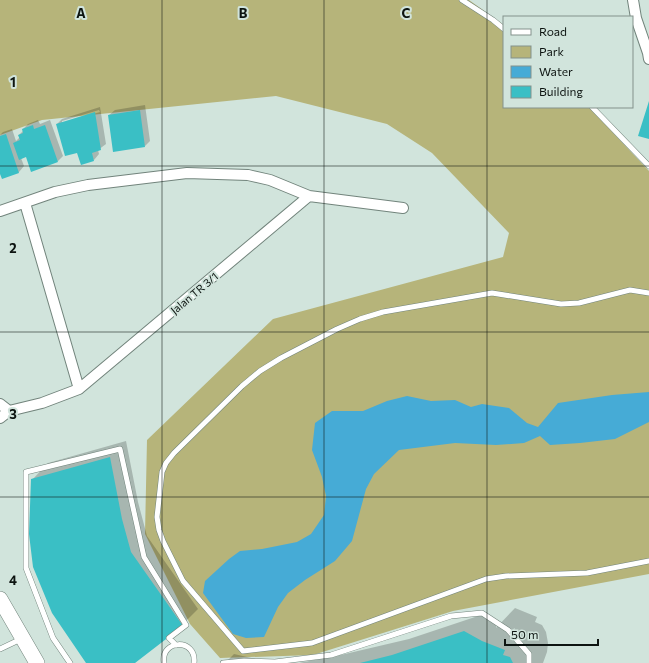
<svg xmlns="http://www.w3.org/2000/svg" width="649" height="663" font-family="Commissioner,sans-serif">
	<rect width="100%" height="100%" fill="#d1e4dc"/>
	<path fill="#b6b47a" d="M0,0H469L504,25V107H589L649,171V574L453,611L313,655L220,658L190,624L145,534L147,440L273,319L503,257L509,233L432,153L387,124L276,96L42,120L0,135Z"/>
	<path fill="#46abd6" d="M649,392V422L615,439L580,443L550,445L540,436L524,443L496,445L455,443L399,450L374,474L366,489L352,541L335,561L305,580L288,593L278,607L264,637L246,638L233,634L203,593L205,581L229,559L240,551L262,549L297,542L311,534L324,515L326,496L322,477L312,450L315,423L332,411H363L387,401L407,396L431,401L455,400L471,407L482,404L509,408L527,423L538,427L558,403L612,395Z"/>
	<path fill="#0003" fill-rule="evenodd" d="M145,105L150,141L145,146L109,115L115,110Z
		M100,107L106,144L98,150L99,154L94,160L78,151L57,124L62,119ZM99,110L100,112L62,123V121Z
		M38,120L40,124L50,120L63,156L58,161L26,156L21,158L24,166L19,172L2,177L0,171V135L3,132L12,129L16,141L20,137L19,135L23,131V129L28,124Z
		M126,441L138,502L147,536L198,609L182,625L133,663H87L32,480L48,463Z
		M515,608L537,617L535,622L542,625L546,632L548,643L547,652L543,663H299L345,654L409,639L481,615L497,624L496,628Z
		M234,654L273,663H225Z"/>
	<path fill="#3abfc5" d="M649,101V139L638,136Z
		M140,110L145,147L113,152L108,115Z
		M95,112L101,150L92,153L94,161L81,165L77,153L65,156L56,124Z
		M33,125L34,129L45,125L58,162L31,172L26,157L19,160L13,143L20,140L18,135L23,133L22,129Z
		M6,134L19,173L2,179L0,174V136Z
		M110,457L122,519L131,552L183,626L135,663H86L52,613L33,567L29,534L31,479Z
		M464,631L482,641L505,650L503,655L510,657L513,663H360L392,655Z"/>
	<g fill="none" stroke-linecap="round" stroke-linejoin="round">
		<g stroke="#72847c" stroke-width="6">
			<path id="service" d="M462,0L493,20L504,29
				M592,107L649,166
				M649,293L630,290L579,303L561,304L492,293L383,312L360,319L337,329L281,358L260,371L242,386L174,453L166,463L162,472L157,517L159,530L163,541L183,581L243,651L312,643L486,579L506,576L587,573L649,561
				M0,649L21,639
				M70,663L53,638L26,568V472L120,449L144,557L186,625L169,638L176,645
				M164,663C160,639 197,638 194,663
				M223,663L244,661L275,662L331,655L451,616L482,613L508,630L529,654V663"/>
		</g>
		<g stroke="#72847c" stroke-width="12">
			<path id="minor" d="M633,0L636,18L648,53L649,59
				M25,203L79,389
				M0,211L55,192L88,185L187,173L248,175L270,180L309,196L403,208
				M0,404L9,411
				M0,418L9,411L42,403L79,389L309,196"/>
		</g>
		<g stroke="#72847c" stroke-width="16">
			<path id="secondary" d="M0,599L37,663"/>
		</g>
		<use href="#service" stroke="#fff" stroke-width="5"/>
		<use href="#minor" stroke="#fff" stroke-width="10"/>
		<use href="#secondary" stroke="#fff" stroke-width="15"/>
	</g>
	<path fill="none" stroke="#0d1411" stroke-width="1" stroke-opacity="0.55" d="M162,0V663M324,0V663M487,0V663M0,166H649M0,332H649M0,497H649"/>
	<g text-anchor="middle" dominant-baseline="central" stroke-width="4" stroke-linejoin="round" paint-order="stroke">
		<g font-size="11" fill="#0d1411" stroke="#d1e4dc">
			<text transform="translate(194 293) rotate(-40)">Jalan TR 3/1</text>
		</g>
	</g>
	<g font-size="13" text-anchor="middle" font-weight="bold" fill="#0d1411" stroke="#d1e4dc" stroke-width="4" stroke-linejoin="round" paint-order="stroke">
		<text x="81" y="18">A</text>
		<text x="243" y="18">B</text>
		<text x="406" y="18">C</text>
		<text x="13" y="87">1</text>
		<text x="13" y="253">2</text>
		<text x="13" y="419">3</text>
		<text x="13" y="585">4</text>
	</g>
	<rect x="503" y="16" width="130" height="92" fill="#d1e4dc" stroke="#83918b"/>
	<rect x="511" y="29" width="20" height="6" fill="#ffffff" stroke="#83918b"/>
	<text x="539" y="36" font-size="12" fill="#0d1411">Road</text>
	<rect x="511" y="46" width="20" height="12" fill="#b6b47a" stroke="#83918b"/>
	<text x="539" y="56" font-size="12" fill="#0d1411">Park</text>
	<rect x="511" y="66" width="20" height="12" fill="#46abd6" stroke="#83918b"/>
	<text x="539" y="76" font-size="12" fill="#0d1411">Water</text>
	<rect x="511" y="86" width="20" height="12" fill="#3abfc5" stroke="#83918b"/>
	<text x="539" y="96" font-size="12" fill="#0d1411">Building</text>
	<path d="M505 639v6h93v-6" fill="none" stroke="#0d1411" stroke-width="2"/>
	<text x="511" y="639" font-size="12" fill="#0d1411" stroke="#d1e4dc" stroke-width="3" paint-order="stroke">50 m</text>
</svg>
